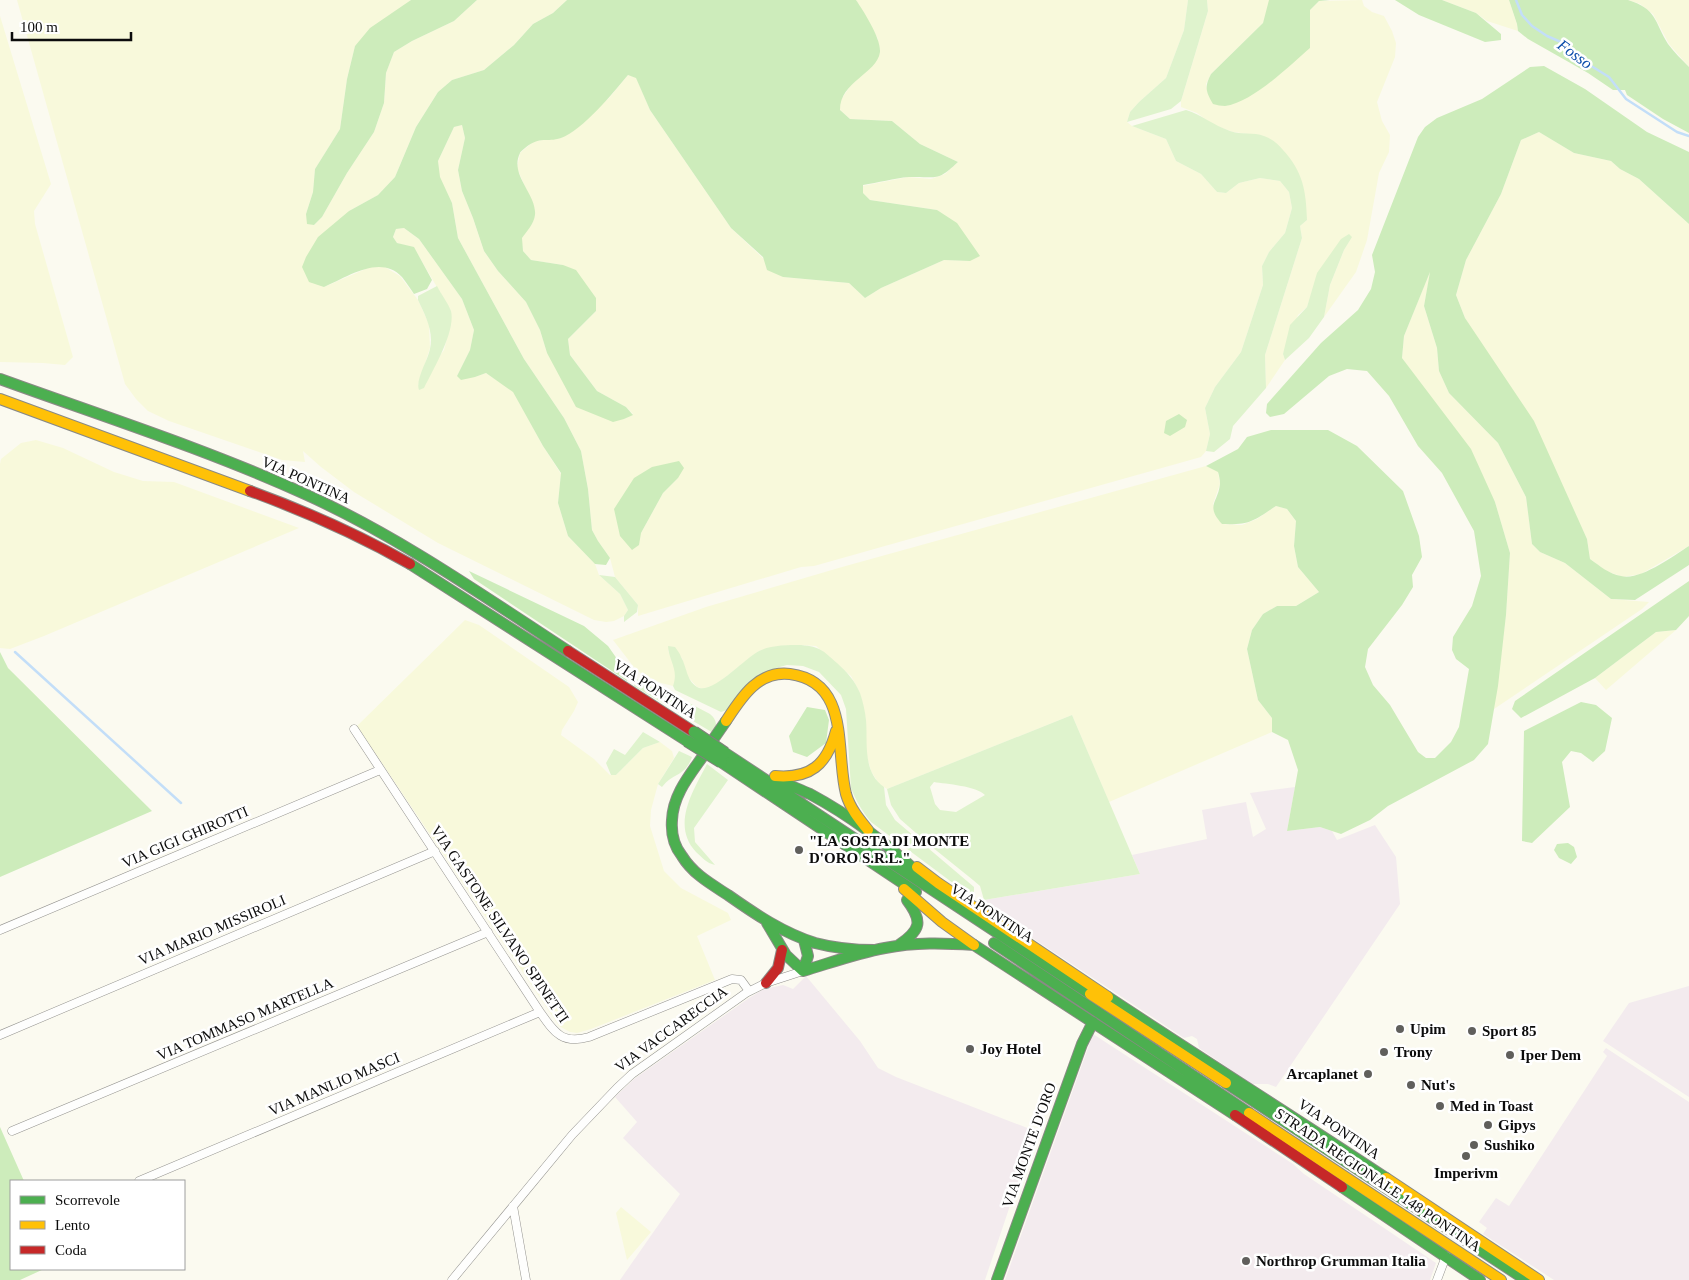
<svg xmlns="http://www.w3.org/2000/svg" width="1689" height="1280" font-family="'Times New Roman',serif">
	<rect width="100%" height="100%" fill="#fbfaf0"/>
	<path fill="#f3ebee" d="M1295,787L1287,831L1320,827L1332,831L1337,840L1375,825L1396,857L1400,904L1276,1087L1268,1084H1252L1199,1048L1197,1039L1192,1036L1184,1038L1002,918L985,905L984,900L1140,874L1132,855L1207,839L1202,810L1246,802L1253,837L1266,829L1250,793Z
		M806,976L860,1041L878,1068L896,1077L1035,1131L985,1280H620L680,1194L623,1138L637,1122L615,1097L634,1079L749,998L764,989L783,985L793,989Z
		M1689,986V1097L1603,1041L1629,1003Z
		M1093,1034L1293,1164L1304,1174L1436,1263L1430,1280H1005Z
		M1606,1048L1689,1102V1280H1554L1483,1234L1487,1228L1479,1222L1496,1198L1509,1206L1607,1056L1603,1052Z"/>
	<path fill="#f8f9db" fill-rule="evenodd" d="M17,0H411L355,46L347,79L340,129L315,169L313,192L306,214L314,225L322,217L347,173L374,132L384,103L386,73L394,52L412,41L454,21L477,0H567L553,13L533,24L514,45L484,70L452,80L438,92L416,127L395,177L378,195L349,211L324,287L370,267L383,266L400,276L418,300L429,324L430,348L418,386L444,350L451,323V311L414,248L397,243L393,237L396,229L404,228L419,239L462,299L474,330L470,350L457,376L475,377L486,373L513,391L543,446L561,474L558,503L568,536L595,564L599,575L620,594L628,610L624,616L614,621L606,622L594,620L438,543L354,492L321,467L303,451L305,462L282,460L169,421L148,411L136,399L125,384Z
		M856,0H1188L1184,30L1166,78L1139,102L1130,112L1127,122L1132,126L1166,139L1176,161L1201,174L1217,192L1226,193L1239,183L1260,178L1280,181L1289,192L1292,208L1285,233L1269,252L1262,266L1263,285L1241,352L1215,387L1205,408L1210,434L1206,451L1201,457L814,566L801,567L638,616V605L615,577L610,558L598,541L592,530L588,489L581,451L564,418L524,359L458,238L452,203L439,177L438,161L454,127L462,125L465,138L458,170L462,191L473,218L484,251L498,271L526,302L540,330L547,353L624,419L633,414L626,407L597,391L570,355L568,339L596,311L563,265L531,260L523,251L521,238L531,225L535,215L532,203L517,168L520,153L534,141L561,138L609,98L628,75L636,77L650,110L731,228L783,277L849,283L865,298L881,288L944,260L970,261L937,210L870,200L863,193L862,186L908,177L931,179L945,174L958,162L920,144L892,121L850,119L840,110V101L851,85L872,66L878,39ZM652,467L678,478L663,493L641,533Z
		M1207,0H1269V4L1263,23L1211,74L1206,84L1208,94L1310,48V10L1319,1L1362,0L1364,6L1372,12L1384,16L1392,31L1396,43L1395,57L1377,102L1382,121L1390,135L1389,152L1379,173L1367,240L1356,272L1324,317L1330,285L1344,250L1351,238L1312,292L1307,307L1298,315L1283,354L1285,360L1266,388L1265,355L1302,238L1300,226L1307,220L1264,136L1233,132L1213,125L1197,113L1181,107V101L1208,11Z
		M1442,0H1509L1517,24L1518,31L1487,21L1476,13Z
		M1628,0H1689V67L1669,44L1653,14L1640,4Z
		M0,16L51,184L34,211L35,224L73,357L65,365L43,363L0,362Z
		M1539,132L1574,153L1611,161L1620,169L1639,179L1689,224V546L1641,574L1623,577L1606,571L1590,559L1587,539L1573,510L1465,318L1456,295L1466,260L1501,194L1521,140Z
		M1431,269L1424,306L1437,348L1439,371L1449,393L1498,443L1526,497L1532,544L1540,552L1565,563L1611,599L1649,602L1642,609L1494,709L1506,615L1510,553L1495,502L1402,358L1404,336Z
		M36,440L63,448L114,472L143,481L174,482L299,528L44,636L10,649L0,648V464L1,459L21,443Z
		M1206,466L1218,471L1220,484L1213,504L1222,524L1242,525L1257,519L1276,506L1287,509L1296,521L1294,546L1298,567L1319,592L1296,606H1277L1263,614L1252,630L1247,649L1258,700L1272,718V732L1109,802L1072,715L887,789L879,784L871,771L866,753V720L859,691L851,676L816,646L801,645L780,646L759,651L714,686L703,689L697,687L687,676L682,658L668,650L675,669L676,679L673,686L661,683L637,671L613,640L706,607L842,567Z
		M465,620L479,625L569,687L578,702L574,711L562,730L561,735L594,759L610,775H616L643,748L660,742L672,751L674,758L658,784L651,810L650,826L664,871L681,888L728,913L731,920L697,936L715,980L591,1029L577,1033L570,1032L559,1026L357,726Z
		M1676,630L1606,690L1595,678L1656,632Z
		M621,1207L651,1232L627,1260L616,1213Z"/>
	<path fill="#dff3cd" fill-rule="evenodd" d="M1188,0H1207L1208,11L1181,101L1171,109L1127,122L1130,112L1139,102L1166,78L1184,30Z
		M1186,110C1202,115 1213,125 1230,131C1241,135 1254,132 1264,136C1272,139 1278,144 1283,150C1303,172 1306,190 1307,220L1300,226L1302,238L1265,355L1266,388L1233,426L1230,439L1214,452L1206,451L1210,434L1205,408L1215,387L1241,352L1263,285L1262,266L1269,252L1285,233L1292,208L1289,192L1280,181L1260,178L1239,183L1226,193L1217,192L1201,174L1176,161L1166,139L1132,126Z
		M1349,234L1352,237L1344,250L1330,285L1324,317L1309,338L1285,360L1283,354L1290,325L1307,307L1317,273L1341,239Z
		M437,286C441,294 448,303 451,311C456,331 433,370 424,388L419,390C415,380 428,360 430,349C434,331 425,315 418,300V296Z
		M599,575L615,577L638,605L637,612L624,622V616L628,610L620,594Z
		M801,645C821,647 822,650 837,663C847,672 855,681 860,693C863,702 865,711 866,720C868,742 862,772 884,787L886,805L895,820L974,887V892L969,895L871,822C862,811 856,801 851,788L846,709L841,695L819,672L803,666L787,665L776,668L727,710L721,712L675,690L673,686C679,669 669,662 668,646L675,647C677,650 680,653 681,657C687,667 686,680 697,687C711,696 745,658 759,651C771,645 787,645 801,645Z
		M637,679L653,688L672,694L710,714C717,720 717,725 715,734L634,686Z
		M1072,715L1140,874L984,900L980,886L973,880L932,847L900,819L891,805L887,789ZM934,782C946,784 977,786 985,795L956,812L940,810L935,804L930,787Z
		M643,732L660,742L643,748L616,775H611L606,763L614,749L625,755Z
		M679,751L692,757C685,777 674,772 662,787L658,784Z
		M707,764L728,780L694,828L695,842L715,865C706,863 703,858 696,852C671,825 693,791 707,764Z"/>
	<path fill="#cdecbb" d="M411,0H477L454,21L412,41L394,52L386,73L384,103L374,132L347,173L322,217L314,225L307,224L306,214L313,192L315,169L340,129L347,79L355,46L370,28Z
		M567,0H856C864,12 881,38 880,52C877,74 840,81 840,110L850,119L892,121L920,144L958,162C936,183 936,176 909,177C894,178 878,183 863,185V193L870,200L937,210L957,223L980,256L970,261L944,260L881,288L865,298L849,283L783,277L767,270L763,257L731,228L650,110L636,78L628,75C613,93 583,130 561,138C546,143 541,135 525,148C524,149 520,152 520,153C509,175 537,194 535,215C534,224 526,232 522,238L523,251L531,260L563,265L576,270L596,298V311L568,339L570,355L597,391L626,407L633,415L624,419L613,422L576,407L547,353L540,330L526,302L498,271L484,251L473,218L462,191L458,170L465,138L462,125L454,127L438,161L440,177L452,203L458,238L524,359L564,418L581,451L588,489L592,530L598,541L610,558L606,565L595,564L568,536L558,503L561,473L543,446L513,392L486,373L475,377L461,380L457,376L470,350L474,330L462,299L419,239L404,228L396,229L393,237L397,243L414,247L432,280L427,289L414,294C410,288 406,282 402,277C380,254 348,277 324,287L309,282L302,267L306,257L318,237L349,211L378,195L395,177L416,127L438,92L452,80L484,70L514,45L533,24L553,13Z
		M1269,0H1330L1319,1L1310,10V48C1289,66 1252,103 1225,106C1221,106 1217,105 1213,104C1206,92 1204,87 1211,74L1263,23Z
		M1395,0H1442L1476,13L1501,34V40L1485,42L1419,15Z
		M1509,0H1628C1657,9 1654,21 1668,44C1674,52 1682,60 1689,67V133L1663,119L1627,95L1625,90H1613L1588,73L1528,39L1518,31L1517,24Z
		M1544,66L1585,89L1647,132L1689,152V224L1639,179L1620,169L1611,161L1574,153L1539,132L1521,140L1501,194L1466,260L1456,295L1465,318L1534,421L1587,539L1590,559C1600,566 1609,574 1621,576C1640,581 1673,556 1689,546V565L1635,600L1611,599L1565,563L1540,552L1532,544L1526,497L1498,443L1449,393L1439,371L1437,348L1424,306L1430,272L1404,336L1402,358L1471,449L1495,502L1510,553L1506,615L1498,686L1488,744L1474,760L1388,806L1370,820L1341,834L1320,827L1287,831L1298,770L1288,740L1272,732V718L1258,700L1247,649L1252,630L1263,614L1277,606H1296L1319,592L1298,567L1294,546L1296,521L1287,509L1276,506C1253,521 1250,525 1222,524C1205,505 1218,503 1220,484C1220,480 1219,475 1218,472L1206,466L1238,449L1247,437L1271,430H1328L1357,446L1403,491L1419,536L1422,557L1412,575L1413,587L1402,605L1368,649L1365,667L1373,685L1390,705L1418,752L1426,758H1435L1451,742L1459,727L1469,669L1456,659L1452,650L1453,637L1472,606L1481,576L1474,531L1442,473L1418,446L1389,396L1367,371L1347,369L1329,376L1284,414L1270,417L1266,413L1267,404L1321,343L1358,310L1371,289L1375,272L1372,255L1418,137L1425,127L1437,118L1482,99L1530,67Z
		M1179,414L1187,420L1185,427L1170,436L1164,433L1166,421Z
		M679,461L684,468L678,478L663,493L641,533L639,545L632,550L620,536L614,509L634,478L652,467Z
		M469,571L584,626L608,646L629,676L627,681L474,579Z
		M1689,581V616L1676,630L1656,632L1595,678L1521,718L1512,709L1515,701Z
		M0,652L8,668L152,811L0,877Z
		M1581,702L1596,705L1612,718L1605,751L1593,762L1581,753L1571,751L1562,762L1570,807L1532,843L1522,841L1524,731Z
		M807,707L825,710L829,720L826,743L807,757L793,752L789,736Z
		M1568,843L1574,847L1577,857L1571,864L1559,858L1554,850L1557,844Z
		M0,1127L24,1181H11V1269H44L20,1280H0Z"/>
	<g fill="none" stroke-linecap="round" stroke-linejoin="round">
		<path stroke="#c3def8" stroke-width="2.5" d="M1516,0L1522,15L1532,26L1547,36L1570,46L1580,59L1609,77L1626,99L1677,132L1689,136
			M15,652L181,803"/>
		<g stroke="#94938f" stroke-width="9">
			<path id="street" d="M354,729L540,1012C554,1032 562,1045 589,1037L732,979L741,980L749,991
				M0,930L380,770
				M0,1035L435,851
				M12,1131L488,932
				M139,1181L540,1012
				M513,1206L526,1280
				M452,1280L572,1135L617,1088L632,1074L746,993L766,983L803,971
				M1437,1280L1446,1256"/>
		</g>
		<g stroke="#8a8a85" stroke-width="12">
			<path id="fast" d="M0,379C102,416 206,449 305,494C398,536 482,595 568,651
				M410,564L687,741
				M726,721C718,732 710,744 703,756C689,776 673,795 672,820C671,833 674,846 682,856C693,874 711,884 728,895C755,914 783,933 815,943C834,948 855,950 875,950
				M725,753L1090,994
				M721,762L916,892
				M778,780C788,785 799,789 810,794C851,816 888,844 921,876
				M767,923L786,955L803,971L808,956L804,940
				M994,943L1249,1113
				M899,945C921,930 923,921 907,900
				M803,971C830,963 857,953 885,948C915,942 944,943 974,945L1235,1115
				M1108,997C1200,1058 1294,1117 1386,1178
				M1226,1083L1526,1280
				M1342,1187L1480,1280
				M997,1280L1082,1044L1093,1022"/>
		</g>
		<g stroke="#8a8a85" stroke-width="12">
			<path id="slow" d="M0,399L250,491
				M726,721C741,698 758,670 790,674C851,682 835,751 846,794C850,808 859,819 868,830
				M775,776C810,779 827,765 836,731
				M917,867L938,883L1108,997
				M904,889L942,922L974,945
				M1090,994L1226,1083
				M1249,1113L1501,1280
				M1386,1178L1539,1280"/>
		</g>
		<g stroke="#8a8a85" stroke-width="12">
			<path id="jam" d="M250,491C305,511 359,535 410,564
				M568,651L694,732
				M766,983L778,968L782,950
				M1235,1115L1342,1187"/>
		</g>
		<use href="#street" stroke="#fefefd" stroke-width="8"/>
		<use href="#fast" stroke="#4caf50" stroke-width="10"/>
		<use href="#slow" stroke="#ffc107" stroke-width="10"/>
		<use href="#jam" stroke="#c62828" stroke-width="10"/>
		<g stroke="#81807c" stroke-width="13" stroke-linecap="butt">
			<path id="fast-bridge" d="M694,732L725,753
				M687,741L721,762"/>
		</g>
		<use href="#fast-bridge" stroke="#4caf50" stroke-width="11"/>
	</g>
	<g fill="#605f5c" stroke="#fff" stroke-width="2">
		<circle cx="799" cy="850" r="5"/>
		<circle cx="1400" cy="1029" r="5"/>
		<circle cx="1472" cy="1031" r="5"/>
		<circle cx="970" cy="1049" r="5"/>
		<circle cx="1384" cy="1052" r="5"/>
		<circle cx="1510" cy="1055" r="5"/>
		<circle cx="1368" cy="1074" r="5"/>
		<circle cx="1411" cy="1085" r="5"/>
		<circle cx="1440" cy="1106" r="5"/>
		<circle cx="1488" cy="1125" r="5"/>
		<circle cx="1474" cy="1145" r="5"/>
		<circle cx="1466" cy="1156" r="5"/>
		<circle cx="1246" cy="1261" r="5"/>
	</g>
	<g text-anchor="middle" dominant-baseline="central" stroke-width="5" stroke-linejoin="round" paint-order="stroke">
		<g font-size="15" fill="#0c0c0c" stroke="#fff">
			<text transform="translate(306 480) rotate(24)">VIA PONTINA</text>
			<text transform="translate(655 689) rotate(33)">VIA PONTINA</text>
			<text transform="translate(185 837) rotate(-23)">VIA GIGI GHIROTTI</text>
			<text transform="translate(992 913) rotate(33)">VIA PONTINA</text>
			<text transform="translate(500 924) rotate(56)">VIA GASTONE SILVANO SPINETTI</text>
			<text transform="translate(212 930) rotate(-23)">VIA MARIO MISSIROLI</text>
			<text transform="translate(245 1019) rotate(-23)">VIA TOMMASO MARTELLA</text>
			<text transform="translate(671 1029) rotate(-36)">VIA VACCARECCIA</text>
			<text transform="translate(334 1084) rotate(-23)">VIA MANLIO MASCI</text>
			<text transform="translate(1339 1129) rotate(34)">VIA PONTINA</text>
			<text transform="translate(1029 1145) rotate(-70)">VIA MONTE D'ORO</text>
			<text transform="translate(1378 1180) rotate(34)">STRADA REGIONALE 148 PONTINA</text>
		</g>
		<g font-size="15" font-weight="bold" fill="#0c0c0c" stroke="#fff" text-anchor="start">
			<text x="809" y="841">"LA SOSTA DI MONTE<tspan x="809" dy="17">D'ORO S.R.L."</tspan></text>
			<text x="1410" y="1029">Upim</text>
			<text x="1482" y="1031">Sport 85</text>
			<text x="980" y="1049">Joy Hotel</text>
			<text x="1394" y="1052">Trony</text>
			<text x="1520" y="1055">Iper Dem</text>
			<text x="1358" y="1074" text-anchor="end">Arcaplanet</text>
			<text x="1421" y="1085">Nut's</text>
			<text x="1450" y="1106">Med in Toast</text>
			<text x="1498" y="1125">Gipys</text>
			<text x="1484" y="1145">Sushiko</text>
			<text x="1466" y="1173" text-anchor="middle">Imperivm</text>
			<text x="1256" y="1261">Northrop Grumman Italia</text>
		</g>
		<g font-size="16" font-style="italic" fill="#0a4caa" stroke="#fff">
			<text transform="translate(1575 54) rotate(36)">Fosso</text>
		</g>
	</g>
	<rect x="10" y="1180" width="175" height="90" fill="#ffffff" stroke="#9e9e9e"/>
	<rect x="20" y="1196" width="25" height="8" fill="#4caf50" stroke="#9e9e9e"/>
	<text x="55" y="1205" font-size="15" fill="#0c0c0c">Scorrevole</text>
	<rect x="20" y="1221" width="25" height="8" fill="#ffc107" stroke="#9e9e9e"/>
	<text x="55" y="1230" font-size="15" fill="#0c0c0c">Lento</text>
	<rect x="20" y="1246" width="25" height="8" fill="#c62828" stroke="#9e9e9e"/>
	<text x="55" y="1255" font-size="15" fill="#0c0c0c">Coda</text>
	<path d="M12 32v8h119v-8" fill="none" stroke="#0c0c0c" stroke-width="2.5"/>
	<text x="20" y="32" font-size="15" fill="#0c0c0c" stroke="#ffffff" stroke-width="4" paint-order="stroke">100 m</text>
</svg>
